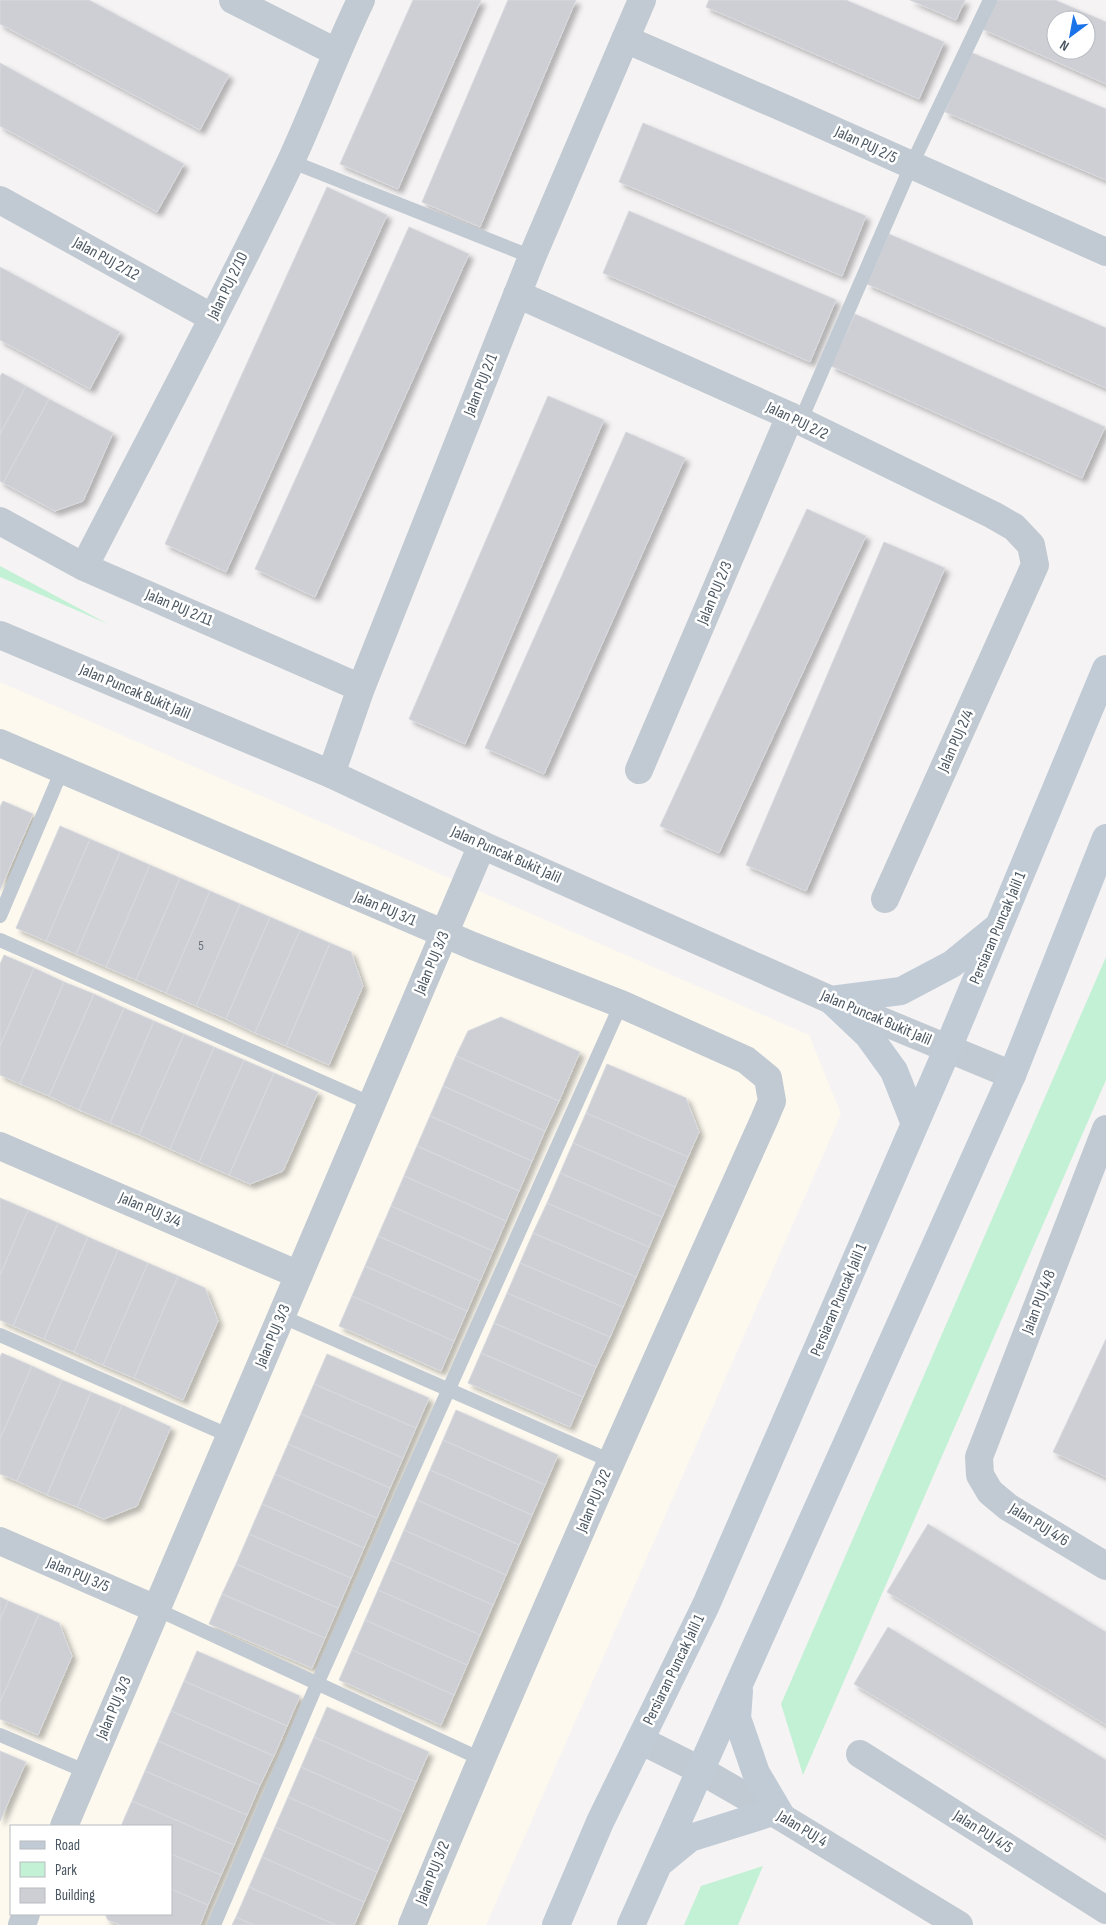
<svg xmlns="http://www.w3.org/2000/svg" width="1106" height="1925" font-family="'Sofia Sans Condensed',sans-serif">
	<defs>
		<filter id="shadow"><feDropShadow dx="4.5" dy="4.5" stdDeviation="2.5" flood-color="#0004"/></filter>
	</defs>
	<rect width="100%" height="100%" fill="#f5f3f3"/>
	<path fill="#fdf9ef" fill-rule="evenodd" d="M0,682L809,1035L841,1114L486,1925H0ZM11,1826H171V1914H11Z"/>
	<path fill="#c3f1d5" d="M0,566L108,624L0,577Z
		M1106,957V1080L803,1775L781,1704Z
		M763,1866L738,1925H684L701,1886Z"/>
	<path fill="#cdcfd5" stroke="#d7d9de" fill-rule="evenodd" filter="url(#shadow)" d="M0,0H89L229,75L200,130L0,24Z
		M413,0H481L398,189L340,164Z
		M508,0H576L480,227L422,202Z
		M709,0H846L944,42L919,99L706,7Z
		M910,0H965L956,20Z
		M994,0H1055L1106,22V84L982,29ZM1056,20H1086V50H1056Z
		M970,52L1106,109V180L945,112Z
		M0,63L184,164L157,212L0,126Z
		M643,123L866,216L842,276L619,182Z
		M327,187L387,215L226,572L165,544Z
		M629,211L836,300L810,362L603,273Z
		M409,227L469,254L315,597L255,569Z
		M889,234L1106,328V388L867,284Z
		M0,267L120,332L90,389L0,340Z
		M855,314L1105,427L1082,478L831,366Z
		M2,373L26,386L0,434V377Z
		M26,386L49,399L3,483L0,481V434Z
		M548,396L604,420L465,744L409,719Z
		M49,399L113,433L83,501L55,511L3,483Z
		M626,432L685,458L544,774L485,748Z
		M807,509L866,536L719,853L660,826Z
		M884,542L945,568L806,891L746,865Z
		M3,801L33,814L0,890V807Z
		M60,826L90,839L46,941L16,928Z
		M90,839L120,852L76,954L46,941Z
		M120,852L150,865L106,967L76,954Z
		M150,865L180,878L136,980L106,967Z
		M180,878L210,891L166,993L136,980Z
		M210,891L240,904L196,1006L166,993Z
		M240,904L270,917L226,1019L196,1006Z
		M270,917L300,930L255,1033L226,1019Z
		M300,930L330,943L286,1046L255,1033Z
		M330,943L351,952L363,986L329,1065L286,1046Z
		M4,955L34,968L0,1046V964Z
		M34,968L64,982L20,1084L0,1075V1046Z
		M64,982L94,994L49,1096L20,1084Z
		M94,994L124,1008L79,1110L49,1096Z
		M124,1008L154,1021L110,1123L79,1110Z
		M501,1017L580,1052L559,1101L456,1056L468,1031Z
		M154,1021L184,1034L139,1135L110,1123Z
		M184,1034L214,1047L170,1149L139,1135Z
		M214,1047L244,1060L199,1162L170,1149Z
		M456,1056L559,1101L545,1131L443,1086Z
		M244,1060L274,1073L229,1175L199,1162Z
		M607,1064L686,1098L699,1132L688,1157L586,1113Z
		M274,1073L318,1092L283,1171L250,1184L229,1175Z
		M443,1086L545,1131L532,1161L430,1116Z
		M586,1113L688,1157L675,1187L573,1143Z
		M430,1116L532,1161L519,1191L417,1146Z
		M573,1143L675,1187L662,1217L560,1173Z
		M417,1146L519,1191L506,1221L404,1176Z
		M560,1173L662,1217L649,1247L547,1203Z
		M404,1176L506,1221L493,1251L391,1206Z
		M0,1198L28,1210L0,1275Z
		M547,1203L649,1247L636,1277L533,1233Z
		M391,1206L493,1251L480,1281L378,1236Z
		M28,1210L58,1223L13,1326L0,1320V1275Z
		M58,1223L88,1237L44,1339L13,1326Z
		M533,1233L636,1277L623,1307L520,1263Z
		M378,1236L480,1281L467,1311L365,1266Z
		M88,1237L118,1250L74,1352L44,1339Z
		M118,1250L148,1263L103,1365L74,1352Z
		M148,1263L178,1276L134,1378L103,1365Z
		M520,1263L623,1307L610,1337L507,1293Z
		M365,1266L467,1311L454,1341L352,1296Z
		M178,1276L205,1288L218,1321L183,1400L134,1378Z
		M507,1293L610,1337L596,1367L494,1323Z
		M352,1296L454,1341L441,1371L339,1326Z
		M494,1323L596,1367L583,1397L481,1353Z
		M1106,1339V1477L1053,1452Z
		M2,1353L32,1366L0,1439V1357Z
		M481,1353L583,1397L570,1427L468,1383Z
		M327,1354L429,1398L416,1428L314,1384Z
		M32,1366L62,1380L17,1481L0,1474V1439Z
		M62,1380L91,1392L47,1495L17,1481Z
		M314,1384L416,1428L403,1458L301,1414Z
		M91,1392L122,1405L77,1507L47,1495Z
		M122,1405L171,1427L137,1506L104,1519L77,1507Z
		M456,1410L558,1455L545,1485L443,1440Z
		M301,1414L403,1458L390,1488L288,1444Z
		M443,1440L545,1485L532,1515L430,1470Z
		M288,1444L390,1488L377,1518L275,1474Z
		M430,1470L532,1515L519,1545L417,1500Z
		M275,1474L377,1518L364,1548L262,1504Z
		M417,1500L519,1545L506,1575L404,1530Z
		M262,1504L364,1548L351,1578L249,1534Z
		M928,1524L1106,1632V1725L887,1592Z
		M404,1530L506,1575L493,1605L391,1560Z
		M249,1534L351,1578L338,1608L236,1564Z
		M391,1560L493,1605L480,1635L378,1590Z
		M236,1564L338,1608L325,1638L222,1594Z
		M378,1590L480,1635L467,1665L365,1620Z
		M222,1594L325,1638L312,1668L209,1624Z
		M0,1597L8,1601L0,1620Z
		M8,1601L39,1614L0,1702V1620Z
		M39,1614L59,1623L72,1656L38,1735L0,1719V1702Z
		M365,1620L467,1665L454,1695L352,1650Z
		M888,1627L1106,1760V1837L854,1684Z
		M352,1650L454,1695L441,1725L339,1680Z
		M197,1651L300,1696L287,1726L184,1681Z
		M184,1681L287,1726L274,1756L171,1711Z
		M327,1707L429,1752L416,1782L314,1737Z
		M171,1711L274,1756L260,1785L158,1741Z
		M314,1737L416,1782L403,1812L301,1767Z
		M158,1741L260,1785L247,1815L145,1771Z
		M0,1751L26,1762L0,1821Z
		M301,1767L403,1812L390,1842L288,1797Z
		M145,1771L247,1815L234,1845L132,1801Z
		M288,1797L390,1842L377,1872L275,1827Z
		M132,1801L234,1845L221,1875L171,1854V1826H121Z
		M275,1827L377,1872L364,1902L262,1857Z
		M171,1854L221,1875L208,1905L171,1889Z
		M262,1857L364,1902L354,1925H336L249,1887Z
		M249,1887L336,1925H254L236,1917Z
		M171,1889L208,1905L200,1925H120L108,1920L105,1914H171Z
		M236,1917L254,1925H232Z"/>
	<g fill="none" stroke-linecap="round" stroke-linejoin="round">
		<path stroke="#c1cad2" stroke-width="14" d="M290,161L532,257
			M800,422L911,166L990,0
			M0,916L62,770
			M0,940L372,1104
			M281,1316L611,1461
			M0,1335L230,1436
			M156,1609L481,1759
			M0,1735L87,1772
			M214,1925L317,1684L621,1004"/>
		<path stroke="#c1cad2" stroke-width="28" d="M233,0L336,52
			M625,39L802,116L1106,252
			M0,200L213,318
			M517,294L790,416L993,515L1014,527L1031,545L1035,565L885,899
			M0,521L84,567L361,688
			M84,567C153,433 225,299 290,163C315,109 335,54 361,0
			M0,743L473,946L621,1004L746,1060L768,1078L772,1101L764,1120C644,1387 524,1654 412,1925
			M639,770L790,416
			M331,774L361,688L532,257L642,0
			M1106,1129L979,1457L980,1475L990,1492L1008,1507L1106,1566
			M0,1146L299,1275
			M0,1541L156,1609
			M860,1754L1106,1910
			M64,1826L482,845
			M22,1925L26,1914"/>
		<path stroke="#c1cad2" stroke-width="28" d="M0,635L331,774L482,845L831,1000L1012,1075
			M640,1740L700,1770L773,1812L959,1925"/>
		<path stroke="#c1cbd6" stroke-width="28" d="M831,1000L901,991L952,964L995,929
			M831,1000L868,1035L894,1071L915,1124
			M739,1691L737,1718L756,1773L782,1817
			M662,1861L690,1838L773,1812
			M556,1925L600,1822L706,1605L948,1048L1106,669
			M631,1925L1012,1075L1106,838"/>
	</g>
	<g text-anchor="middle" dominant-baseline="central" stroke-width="5" stroke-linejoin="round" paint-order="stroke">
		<g font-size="14" fill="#6b747e">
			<text x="201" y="945">5</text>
		</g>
		<g font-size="16" fill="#4a5661" stroke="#fff">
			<text transform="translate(866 145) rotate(25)">Jalan PUJ 2/5</text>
			<text transform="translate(106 259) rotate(29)">Jalan PUJ 2/12</text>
			<text transform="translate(228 286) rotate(-64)">Jalan PUJ 2/10</text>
			<text transform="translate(481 385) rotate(-68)">Jalan PUJ 2/1</text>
			<text transform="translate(797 421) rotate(26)">Jalan PUJ 2/2</text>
			<text transform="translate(715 593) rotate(-67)">Jalan PUJ 2/3</text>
			<text transform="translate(179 608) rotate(23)">Jalan PUJ 2/11</text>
			<text transform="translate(135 692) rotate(23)">Jalan Puncak Bukit Jalil</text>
			<text transform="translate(956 741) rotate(-66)">Jalan PUJ 2/4</text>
			<text transform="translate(506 855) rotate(24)">Jalan Puncak Bukit Jalil</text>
			<text transform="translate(385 909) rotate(23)">Jalan PUJ 3/1</text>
			<text transform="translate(998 928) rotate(-67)">Persiaran Puncak Jalil 1</text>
			<text transform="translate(432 963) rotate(-67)">Jalan PUJ 3/3</text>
			<text transform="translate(876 1018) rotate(23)">Jalan Puncak Bukit Jalil</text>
			<text transform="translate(150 1210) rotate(23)">Jalan PUJ 3/4</text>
			<text transform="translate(839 1300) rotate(-67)">Persiaran Puncak Jalil 1</text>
			<text transform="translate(1039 1302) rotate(-69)">Jalan PUJ 4/8</text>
			<text transform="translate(273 1336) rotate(-67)">Jalan PUJ 3/3</text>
			<text transform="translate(594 1501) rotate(-67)">Jalan PUJ 3/2</text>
			<text transform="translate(1039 1525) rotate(32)">Jalan PUJ 4/6</text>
			<text transform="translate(78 1575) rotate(23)">Jalan PUJ 3/5</text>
			<text transform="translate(674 1670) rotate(-64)">Persiaran Puncak Jalil 1</text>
			<text transform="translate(114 1708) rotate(-67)">Jalan PUJ 3/3</text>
			<text transform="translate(802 1829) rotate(31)">Jalan PUJ 4</text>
			<text transform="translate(983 1832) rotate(32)">Jalan PUJ 4/5</text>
			<text transform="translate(433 1873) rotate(-68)">Jalan PUJ 3/2</text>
		</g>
	</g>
	<rect x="10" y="1825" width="162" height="90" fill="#ffffff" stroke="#b7bbc0"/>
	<rect x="20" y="1841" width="25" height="8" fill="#c1cbd6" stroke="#b7bbc0"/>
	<text x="55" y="1850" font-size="15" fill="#4a5661">Road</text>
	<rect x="20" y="1862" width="25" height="15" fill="#c3f1d5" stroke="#b7bbc0"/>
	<text x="55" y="1875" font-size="15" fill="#4a5661">Park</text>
	<rect x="20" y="1888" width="25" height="15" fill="#cdcfd5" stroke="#b7bbc0"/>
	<text x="55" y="1900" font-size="15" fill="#4a5661">Building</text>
	<g transform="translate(1071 35) rotate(212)"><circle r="24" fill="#ffffff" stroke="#b7bbc0"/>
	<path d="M0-4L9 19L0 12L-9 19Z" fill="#1a73e8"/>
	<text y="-8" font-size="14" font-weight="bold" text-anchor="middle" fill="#4a5661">N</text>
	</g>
</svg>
